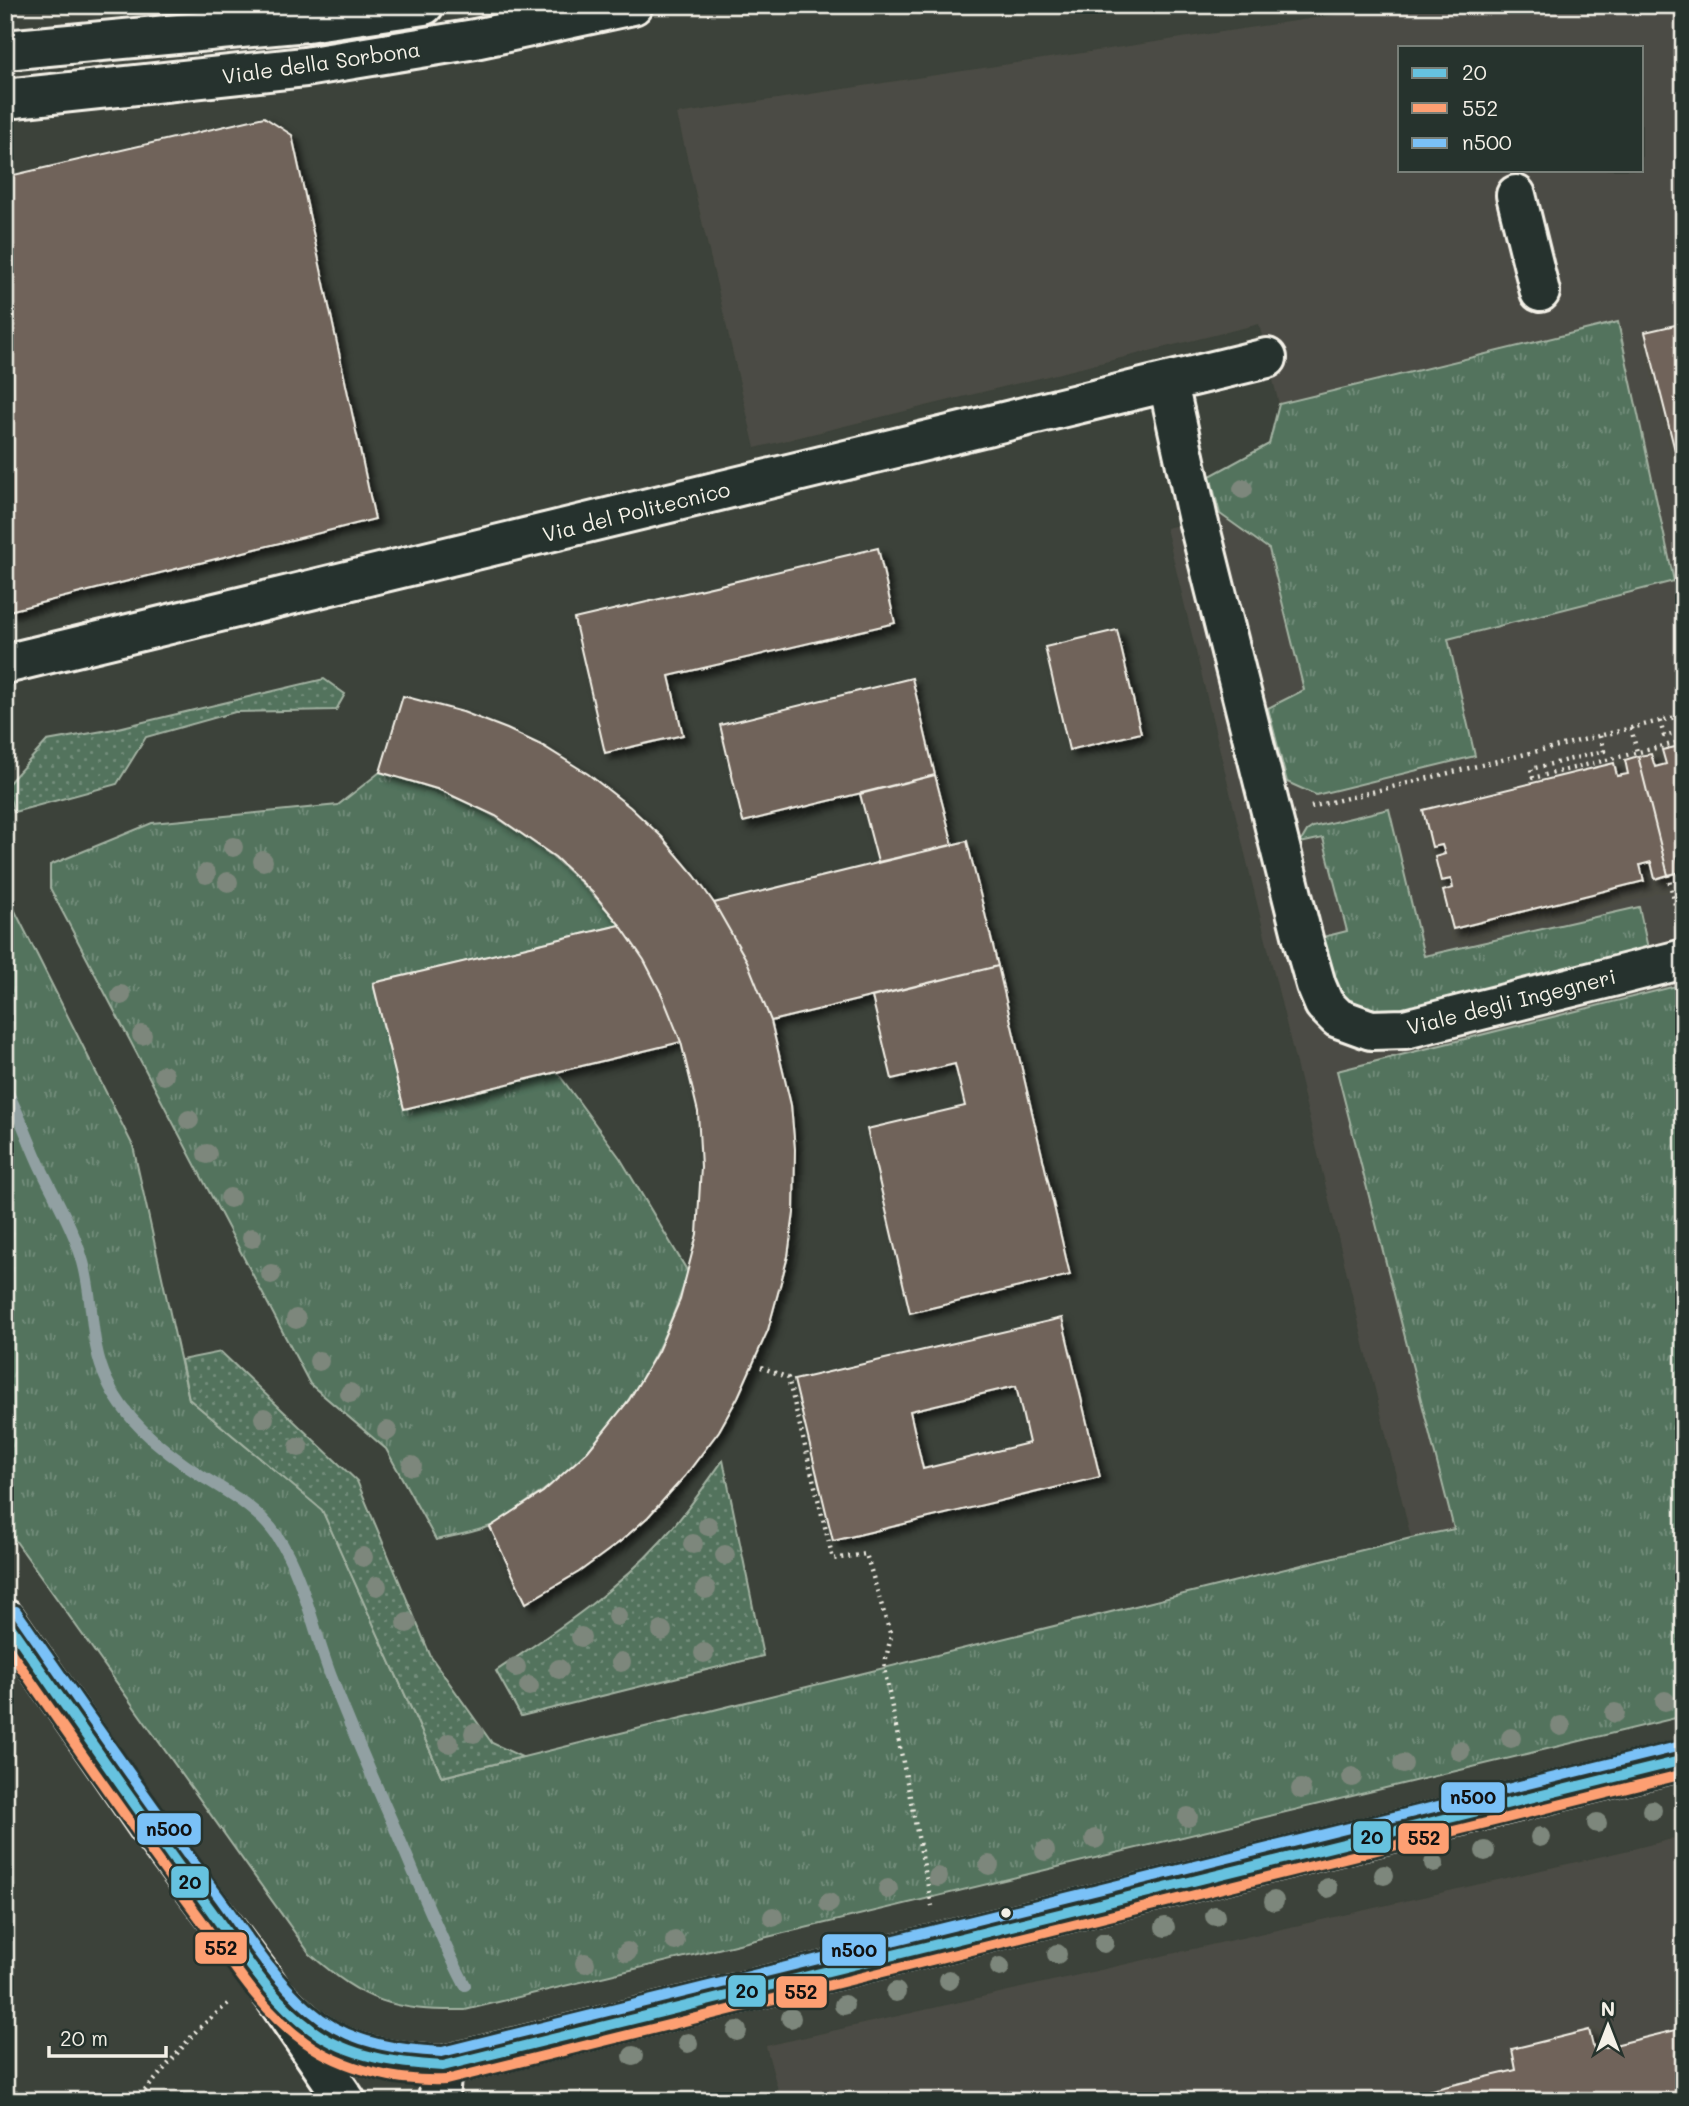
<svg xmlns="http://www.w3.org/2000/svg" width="1689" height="2106" font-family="Mali,sans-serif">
	<defs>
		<pattern id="grass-tufts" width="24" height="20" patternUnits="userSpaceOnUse" patternTransform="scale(1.75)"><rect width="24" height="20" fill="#52735d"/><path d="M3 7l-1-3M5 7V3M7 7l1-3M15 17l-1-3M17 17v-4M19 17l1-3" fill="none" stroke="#748e7c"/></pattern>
		<pattern id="garden-dots" width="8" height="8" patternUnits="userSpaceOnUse" patternTransform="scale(1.75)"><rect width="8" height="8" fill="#52735d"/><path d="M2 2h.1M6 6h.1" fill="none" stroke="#748e7c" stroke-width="1.8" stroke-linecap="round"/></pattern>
		<filter id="shadow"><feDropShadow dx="6" dy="6" stdDeviation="3.5" flood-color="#0009"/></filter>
	</defs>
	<rect width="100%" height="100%" fill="#3c423a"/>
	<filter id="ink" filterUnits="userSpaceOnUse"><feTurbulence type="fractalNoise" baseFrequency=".0143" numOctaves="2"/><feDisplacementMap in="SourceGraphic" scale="14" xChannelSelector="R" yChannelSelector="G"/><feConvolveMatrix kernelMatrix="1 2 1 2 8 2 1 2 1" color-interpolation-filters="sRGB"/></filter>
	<g filter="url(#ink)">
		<path fill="#4c4c44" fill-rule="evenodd" d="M1401,5H1684V1634L1449,1694L1166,528L1260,506L1270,444L1279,404L1259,324L755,448L677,114ZM1400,47H1642V170H1400Z
			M1684,1836V2101H781L766,2046L1625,1851Z"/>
		<path fill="url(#grass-tufts)" stroke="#a3b2a2" stroke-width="2" d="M1618,322L1674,581L1448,639L1475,756L1316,795L1287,782L1268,708L1304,690L1269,549L1220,514L1210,476L1269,444L1279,404Z
			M380,772C400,778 422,783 442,791C515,821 569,865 620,925L373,983L404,1108L557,1072L620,1158L688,1272C660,1365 606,1451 524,1504C513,1512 501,1523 488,1527C471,1533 453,1536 436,1540L386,1449L310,1384L50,888V865L152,823L338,805Z
			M1389,809L1424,956L1639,907L1649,953L1400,1017L1368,1014L1337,995L1319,938L1347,931L1323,838L1300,843L1307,831L1313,827Z
			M5,891L133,1146L189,1399L322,1509L442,1777L1411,1538L1454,1529L1337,1071L1684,984V1716L465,2010C393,2011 365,2002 310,1954L5,1526Z"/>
		<path fill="url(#garden-dots)" stroke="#a3b2a2" stroke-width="2" d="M324,679L345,694L336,710L235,712L146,737L117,784L14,812L6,786L47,741L114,729Z
			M221,1352L357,1481L431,1657L492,1743L522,1757L442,1777L322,1510L189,1399L181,1360Z
			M723,1460L763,1656L521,1716L496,1671C554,1632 614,1593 661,1541C684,1516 704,1487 723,1460Z"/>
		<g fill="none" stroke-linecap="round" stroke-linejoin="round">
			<path stroke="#91a0a2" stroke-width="12" d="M5,1088C19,1113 28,1140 40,1166C55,1198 73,1227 83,1262C94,1301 89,1343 107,1381C125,1421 167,1454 203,1477C230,1493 259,1510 277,1536C303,1574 315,1636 332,1679C353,1734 377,1787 400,1840C421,1889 440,1938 465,1985"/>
		</g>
		<path fill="#70645a" stroke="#f4f1e8" stroke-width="2" fill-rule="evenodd" filter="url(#shadow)" d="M264,117L292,135L375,519L5,612V177Z
			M1684,323V486L1645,332Z
			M878,548L895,623L669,676L683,735L605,753L574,619Z
			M1117,630L1141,733L1069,750L1045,647Z
			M912,678L935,775L743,822L720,725Z
			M403,696L463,712L507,729L543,746L588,774L630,807L662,837L695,876L714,903L747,961L771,1021L791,1105L795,1149L794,1213L788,1256L768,1330L738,1397L719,1431L685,1476L648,1517L621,1541L579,1572L526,1603L490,1527L543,1492L588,1451L629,1400L658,1351L680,1300L697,1234L701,1167L698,1112L681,1042L662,995L644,960L620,925L593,893L555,857L496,816L440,790L380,772Z
			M1684,745V854L1677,856L1681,872L1668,875L1638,756L1651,754L1655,767L1666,764L1662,750Z
			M1638,756L1668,875L1655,879L1651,862L1640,865L1644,881L1453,929L1443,891L1453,888L1451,879L1441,881L1435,857L1445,854L1442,845L1432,847L1423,810L1614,763L1617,776L1628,774L1625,760Z
			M935,775L953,845L878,862L860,794Z
			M967,841L998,966L771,1021L747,961L714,903Z
			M620,925L644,960L662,995L681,1042L404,1109L373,983Z
			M998,966L1070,1275L910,1313L867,1129L965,1106L955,1064L892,1079L872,997Z
			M1062,1318L1100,1477L833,1541L794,1380ZM1016,1386L1029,1443L923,1469L910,1411Z
			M1684,2028V2101H1385L1516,2070L1512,2049L1589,2030L1594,2050Z"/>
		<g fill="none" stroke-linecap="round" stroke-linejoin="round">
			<g stroke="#f4f1e8" stroke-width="44">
				<path id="minor" d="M5,50L307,22L424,5
					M5,99L305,67L475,39L633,5
					M1516,195L1540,292
					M1168,383L1198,520L1304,943L1316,985L1324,1004L1338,1018L1371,1030L1405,1029L1684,959
					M5,664L1267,358
					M5,1619L148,1826L264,1981L346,2101
					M271,1992C284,2005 297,2019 312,2030C350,2058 397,2064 443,2066L1684,1760
					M438,2101L443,2066"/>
			</g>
			<path stroke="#f4f1e8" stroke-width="4.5" stroke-dasharray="2 5" stroke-linecap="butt" d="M1660,721L1664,736L1684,731
				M1631,728L1638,756
				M1600,736L1604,751L1531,769L1533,778L1684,741
				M1311,807L1684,715
				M1668,875L1679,922
				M761,1367L788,1378L833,1559L866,1554L891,1636L884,1668L932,1906
				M135,2101L153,2082L197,2030L231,2001"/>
			<use href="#minor" stroke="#26332d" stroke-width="38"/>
			<g stroke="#26332d" stroke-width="16">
				<path id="bus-1" d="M5,1619C72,1715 138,1811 207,1905C239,1948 268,1998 312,2030C350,2058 397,2063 443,2066L1684,1760"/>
			</g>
			<g stroke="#26332d" stroke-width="16">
				<path id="bus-2" d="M5,1644C69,1736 132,1827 199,1917C231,1961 260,2010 305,2042C344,2070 399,2082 446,2080L1684,1774"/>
			</g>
			<g stroke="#26332d" stroke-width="16">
				<path id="bus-3" d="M16,1611C83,1707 149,1803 219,1897C250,1939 278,1988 321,2019C356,2044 399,2050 442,2052L1681,1746"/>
			</g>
			<use href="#bus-1" stroke="#66c2df" stroke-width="10"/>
			<use href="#bus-2" stroke="#fd9f72" stroke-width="10"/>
			<use href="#bus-3" stroke="#7ac1f7" stroke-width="10"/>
		</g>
		<g fill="#7d877b">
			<circle cx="1243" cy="489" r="10"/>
			<circle cx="233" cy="847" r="10"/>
			<circle cx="263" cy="861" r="10"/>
			<circle cx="206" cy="874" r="10"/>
			<circle cx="228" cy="882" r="10"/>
			<circle cx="121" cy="995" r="10"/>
			<circle cx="142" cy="1035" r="10"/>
			<circle cx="164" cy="1075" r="10"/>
			<circle cx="189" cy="1120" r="10"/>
			<circle cx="207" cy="1154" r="10"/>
			<circle cx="230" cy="1198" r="10"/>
			<circle cx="252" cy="1238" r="10"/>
			<circle cx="271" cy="1274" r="10"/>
			<circle cx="296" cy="1319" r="10"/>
			<circle cx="319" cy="1361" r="10"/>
			<circle cx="350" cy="1393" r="10"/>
			<circle cx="264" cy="1418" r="10"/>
			<circle cx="387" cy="1431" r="10"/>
			<circle cx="299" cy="1447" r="10"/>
			<circle cx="412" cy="1466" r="10"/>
			<circle cx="708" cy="1526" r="10"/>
			<circle cx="693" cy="1544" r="10"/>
			<circle cx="725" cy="1555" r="10"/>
			<circle cx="363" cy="1557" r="10"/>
			<circle cx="377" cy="1586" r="10"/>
			<circle cx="706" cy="1589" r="10"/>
			<circle cx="617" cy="1616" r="10"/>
			<circle cx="407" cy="1623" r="10"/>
			<circle cx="662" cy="1631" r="10"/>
			<circle cx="581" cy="1637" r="10"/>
			<circle cx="704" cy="1653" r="10"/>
			<circle cx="621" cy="1662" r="10"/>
			<circle cx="516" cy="1667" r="10"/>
			<circle cx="559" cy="1669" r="10"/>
			<circle cx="529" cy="1686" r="10"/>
			<circle cx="1665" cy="1701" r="10"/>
			<circle cx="1615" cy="1713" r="10"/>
			<circle cx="1561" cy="1726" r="10"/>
			<circle cx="474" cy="1733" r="10"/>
			<circle cx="1511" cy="1738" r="10"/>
			<circle cx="449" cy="1743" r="10"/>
			<circle cx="1460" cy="1751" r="10"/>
			<circle cx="1403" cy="1764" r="10"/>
			<circle cx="1352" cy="1777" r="10"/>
			<circle cx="1301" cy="1789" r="10"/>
			<circle cx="1652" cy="1810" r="10"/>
			<circle cx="1188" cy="1817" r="10"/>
			<circle cx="1597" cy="1823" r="10"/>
			<circle cx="1540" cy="1837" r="10"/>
			<circle cx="1095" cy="1839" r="10"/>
			<circle cx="1045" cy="1851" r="10"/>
			<circle cx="1485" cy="1851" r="10"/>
			<circle cx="1434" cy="1863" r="10"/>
			<circle cx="989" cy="1865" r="10"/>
			<circle cx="1384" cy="1875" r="10"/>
			<circle cx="938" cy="1877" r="10"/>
			<circle cx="1328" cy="1888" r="10"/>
			<circle cx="888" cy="1889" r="10"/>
			<circle cx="1274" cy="1901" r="10"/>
			<circle cx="829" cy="1903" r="10"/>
			<circle cx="1215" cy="1916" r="10"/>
			<circle cx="773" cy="1917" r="10"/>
			<circle cx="1165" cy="1927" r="10"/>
			<circle cx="675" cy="1941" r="10"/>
			<circle cx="1104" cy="1943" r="10"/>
			<circle cx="627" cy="1952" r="10"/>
			<circle cx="1057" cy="1954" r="10"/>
			<circle cx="585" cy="1963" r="10"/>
			<circle cx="1000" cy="1967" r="10"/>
			<circle cx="949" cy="1980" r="10"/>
			<circle cx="896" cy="1992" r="10"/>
			<circle cx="844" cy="2005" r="10"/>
			<circle cx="791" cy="2018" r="10"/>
			<circle cx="737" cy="2031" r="10"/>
			<circle cx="688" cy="2043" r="10"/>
			<circle cx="633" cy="2056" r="10"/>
		</g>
	</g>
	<circle fill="#f4f1e8" stroke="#26332d" stroke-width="2.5" cx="1006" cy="1913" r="6"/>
	<g text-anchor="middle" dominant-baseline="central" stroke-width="5" stroke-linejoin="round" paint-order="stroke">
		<g font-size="21" fill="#f4f1e8" stroke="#26332d">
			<text transform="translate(321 62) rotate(-8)">Viale della Sorbona</text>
			<text transform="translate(636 511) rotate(-14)">Via del Politecnico</text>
			<text transform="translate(1511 1001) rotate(-14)">Viale degli Ingegneri</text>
		</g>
	</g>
	<g stroke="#26332d" stroke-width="2.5">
		<rect x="1440" y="1781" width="66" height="33" rx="7" fill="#7ac1f7"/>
		<rect x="136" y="1812" width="66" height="34" rx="7" fill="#7ac1f7"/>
		<rect x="1352" y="1820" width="40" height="34" rx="7" fill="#66c2df"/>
		<rect x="1397" y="1822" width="53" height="33" rx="7" fill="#fd9f72"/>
		<rect x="170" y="1865" width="40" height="34" rx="7" fill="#66c2df"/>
		<rect x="194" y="1931" width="54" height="34" rx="7" fill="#fd9f72"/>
		<rect x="821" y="1933" width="66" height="34" rx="7" fill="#7ac1f7"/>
		<rect x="727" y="1974" width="40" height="34" rx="7" fill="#66c2df"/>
		<rect x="775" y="1975" width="53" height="34" rx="7" fill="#fd9f72"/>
	</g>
	<g font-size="19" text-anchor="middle" font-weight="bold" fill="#111">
		<text x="1473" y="1804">n500</text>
		<text x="169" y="1836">n500</text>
		<text x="1372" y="1844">20</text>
		<text x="1424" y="1845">552</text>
		<text x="190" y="1889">20</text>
		<text x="221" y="1955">552</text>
		<text x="854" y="1957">n500</text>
		<text x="747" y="1998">20</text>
		<text x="801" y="1999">552</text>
	</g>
	<rect width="1689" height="2106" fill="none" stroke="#26332d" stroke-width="28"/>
	<rect x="14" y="14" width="1661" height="2078" fill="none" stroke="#f4f1e8" stroke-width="2.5" filter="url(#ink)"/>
	<rect x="1398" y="46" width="245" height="126" fill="#26332d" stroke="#787f78" stroke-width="2"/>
	<rect x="1412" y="68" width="35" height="10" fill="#66c2df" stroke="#787f78" stroke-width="2"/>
	<text x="1462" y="80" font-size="21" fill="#f4f1e8">20</text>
	<rect x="1412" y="103" width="35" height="10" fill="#fd9f72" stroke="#787f78" stroke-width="2"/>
	<text x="1462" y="116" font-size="21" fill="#f4f1e8">552</text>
	<rect x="1412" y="138" width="35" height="10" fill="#7ac1f7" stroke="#787f78" stroke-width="2"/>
	<text x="1462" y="150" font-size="21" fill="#f4f1e8">n500</text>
	<g transform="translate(1608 2026)" stroke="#26332d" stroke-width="5" paint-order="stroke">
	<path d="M0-5L12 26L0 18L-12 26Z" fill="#f4f1e8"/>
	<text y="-10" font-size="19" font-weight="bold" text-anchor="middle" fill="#f4f1e8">N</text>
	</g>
	<path d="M49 2046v10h117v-10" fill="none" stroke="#f4f1e8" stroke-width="3.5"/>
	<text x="60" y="2046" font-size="21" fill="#f4f1e8" stroke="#26332d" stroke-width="5" paint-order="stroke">20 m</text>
</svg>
